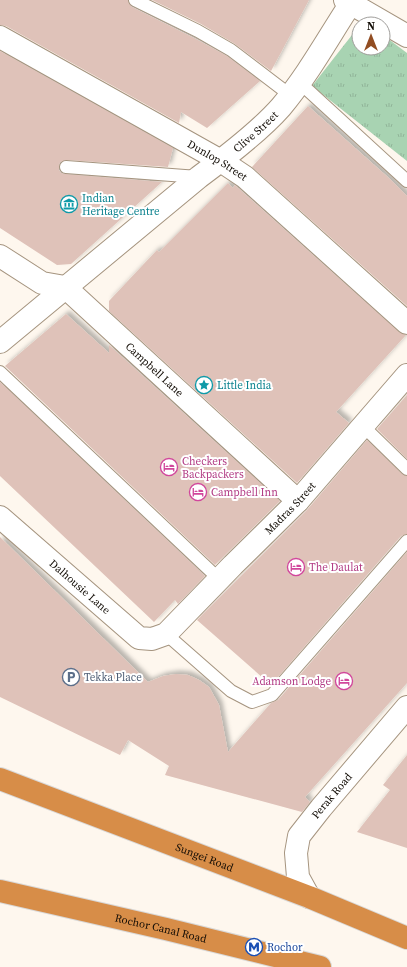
<svg xmlns="http://www.w3.org/2000/svg" width="407" height="967" font-family="'Source Serif 4',serif">
	<defs>
		<pattern id="park-tufts" width="24" height="20" patternUnits="userSpaceOnUse"><rect width="24" height="20" fill="#a8d3b2"/><path d="M3 7l-1-3M5 7V3M7 7l1-3M15 17l-1-3M17 17v-4M19 17l1-3" fill="none" stroke="#90b498"/></pattern>
		<filter id="shadow"><feDropShadow dx="3.5" dy="-3.5" stdDeviation="2" flood-color="#0004"/></filter>
	</defs>
	<rect width="100%" height="100%" fill="#fef7ee"/>
	<path fill="url(#park-tufts)" d="M359,26V48H383V35L407,53V161L312,86Z"/>
	<path fill="#dfc2b9" filter="url(#shadow)" d="M0,0H128L129,4L132,7L194,38L227,56L260,81L207,128L181,112L179,123L6,26L0,25Z
		M152,0H309L271,71L235,44L201,24Z
		M0,51L173,148L168,167L67,160L60,162L59,166V170L61,173L65,174L162,182L71,264L57,265L0,228Z
		M308,106L391,180L407,196V306L252,167Z
		M228,183L233,188L235,185L237,187L399,332L406,335L336,412L349,423L297,483L109,311V301L157,250L159,252Z
		M66,314L109,353V345L280,501L215,565L5,366Z
		M0,382L205,576L178,604L175,600L154,622L0,476Z
		M407,395V459L377,429Z
		M367,440L402,474L407,476V534L401,536L271,685L197,620L307,510Z
		M0,537L148,682L163,676L176,674L188,675L199,680L209,687L219,705L228,752L271,703L278,700L407,552V683L305,797L310,802L302,812L165,775L169,766L128,740L120,755L0,697Z
		M407,755V848L357,832L390,790L383,785Z"/>
	<g fill="none" stroke-linecap="round" stroke-linejoin="round">
		<g stroke="#a5947f" stroke-width="14">
			<path id="lane" d="M135,0L198,31L231,50L290,95
				M299,82L407,181
				M66,167L198,177
				M0,372L219,579
				M363,426L407,469
				M166,634L231,691L252,702L272,695L407,541"/>
		</g>
		<g stroke="#a5947f" stroke-width="24">
			<g id="street">
				<path d="M345,0L407,36"/>
				<path id="s1" d="M0,37L221,161L245,177L407,323"/>
				<path id="s2" d="M0,256L42,283L65,287L298,501"/>
				<path id="s3" d="M0,342L199,177C226,157 259,132 281,107C308,75 328,38 351,3V0"/>
				<path id="s4" d="M0,517L139,638L152,639L166,634L233,565L298,501L407,375"/>
				<path id="s5" d="M309,897L298,877L296,853L299,836L321,808L407,707"/>
			</g>
		</g>
		<g stroke="#d9d8d7" stroke-width="24">
			<g id="highway">
				<path id="s6" d="M0,779L309,897L407,938"/>
				<path id="s7" d="M0,891L166,929L320,967"/>
			</g>
		</g>
		<use href="#lane" stroke="#fff" stroke-width="12"/>
		<use href="#street" stroke="#fff" stroke-width="22"/>
		<use href="#highway" stroke="#d78d48" stroke-width="22"/>
	</g>
	<defs>
		<g id="museum-ring" transform="scale(0.9)"><circle r="9.5" fill="#fff" stroke="#0f9aa8" stroke-width="1.5"/><path d="M0-6L6-3V-2H-6V-3ZM-5-1h2V3h-2ZM-1-1h2V3h-2ZM3-1h2V3H3ZM-6 4H6V6H-6Z" fill="#0f9aa8"/></g>
		<g id="sight-ring" transform="scale(0.9)"><circle r="9.5" fill="#fff" stroke="#0f9aa8" stroke-width="1.5"/><path d="M0-6L1.8-2.2L6-1.7L2.9 1.2L3.7 5.4L0 3.3L-3.7 5.4L-2.9 1.2L-6-1.7L-1.8-2.2Z" fill="#0f9aa8"/></g>
		<g id="hotel-ring" transform="scale(0.9)"><circle r="9.5" fill="#fff" stroke="#d1479c" stroke-width="1.5"/><path d="M-6-4.5h1.5V1H6V5H4.5V3h-9V5H-6ZM-4 0a1.8 1.8 0 1 1 3.6 0ZM.5 0V-2.5h3Q6-2.5 6 0Z" fill="#d1479c"/></g>
		<g id="parking-ring" transform="scale(0.9)"><circle r="9.5" fill="#fff" stroke="#5c6f8a" stroke-width="1.5"/><path d="M-3.5-5.5H1a3.5 3.5 0 0 1 0 7H-1V5.5H-3.5ZM-1-3.4V-.6H.8a1.4 1.4 0 0 0 0-2.8Z" fill="#5c6f8a"/></g>
		<g id="metro-ring" transform="scale(0.9)"><circle r="9.5" fill="#fff" stroke="#1a4fb4" stroke-width="1.5"/><path d="M-5.5 5V-5H-3L0 0L3-5H5.5V5H3V-.5L0 4L-3-.5V5Z" fill="#1a4fb4"/></g>
	</defs>
	<g fill-rule="evenodd">
		<use href="#museum-ring" x="69" y="204"/>
		<use href="#sight-ring" x="204" y="385"/>
		<use href="#hotel-ring" x="169" y="467"/>
		<use href="#hotel-ring" x="198" y="492"/>
		<use href="#hotel-ring" x="296" y="567"/>
		<use href="#parking-ring" x="71" y="677"/>
		<use href="#hotel-ring" x="344" y="681"/>
		<use href="#metro-ring" x="254" y="947"/>
	</g>
	<g text-anchor="middle" dominant-baseline="central" stroke-width="4" stroke-linejoin="round" paint-order="stroke">
		<g font-size="11" fill="#120c05" stroke="#fff">
			<text stroke="none"><textPath href="#s3" startOffset="331">Clive Street</textPath></text>
			<text stroke="none"><textPath href="#s1" startOffset="250">Dunlop Street</textPath></text>
			<text stroke="none"><textPath href="#s2" startOffset="195">Campbell Lane</textPath></text>
			<text stroke="none"><textPath href="#s4" startOffset="389">Madras Street</textPath></text>
			<text stroke="none"><textPath href="#s4" startOffset="106">Dalhousie Lane</textPath></text>
			<text stroke="none"><textPath href="#s5" startOffset="116">Perak Road</textPath></text>
			<text stroke="none"><textPath href="#s6" startOffset="219">Sungei Road</textPath></text>
			<text stroke="none"><textPath href="#s7" startOffset="165">Rochor Canal Road</textPath></text>
		</g>
		<g font-size="11" fill="#0d838f" stroke="#fff" text-anchor="start">
			<text x="82" y="198">Indian<tspan x="82" dy="13">Heritage Centre</tspan></text>
			<text x="217" y="385">Little India</text>
		</g>
		<g font-size="11" fill="#b23c85" stroke="#fff" text-anchor="start">
			<text x="182" y="461">Checkers<tspan x="182" dy="13">Backpackers</tspan></text>
			<text x="211" y="492">Campbell Inn</text>
			<text x="309" y="567">The Daulat</text>
			<text x="331" y="681" text-anchor="end">Adamson Lodge</text>
		</g>
		<g font-size="11" fill="#4e5e75" stroke="#fff" text-anchor="start">
			<text x="84" y="677">Tekka Place</text>
		</g>
		<g font-size="11" fill="#164399" stroke="#fff" text-anchor="start">
			<text x="267" y="947">Rochor</text>
		</g>
	</g>
	<g transform="translate(371 36)"><circle r="19" fill="#ffffff" stroke="#a09e9b"/>
	<path d="M0-3L7 15L0 10L-7 15Z" fill="#924d22"/>
	<text y="-6" font-size="11" font-weight="bold" text-anchor="middle" fill="#120c05">N</text>
	</g>
</svg>
